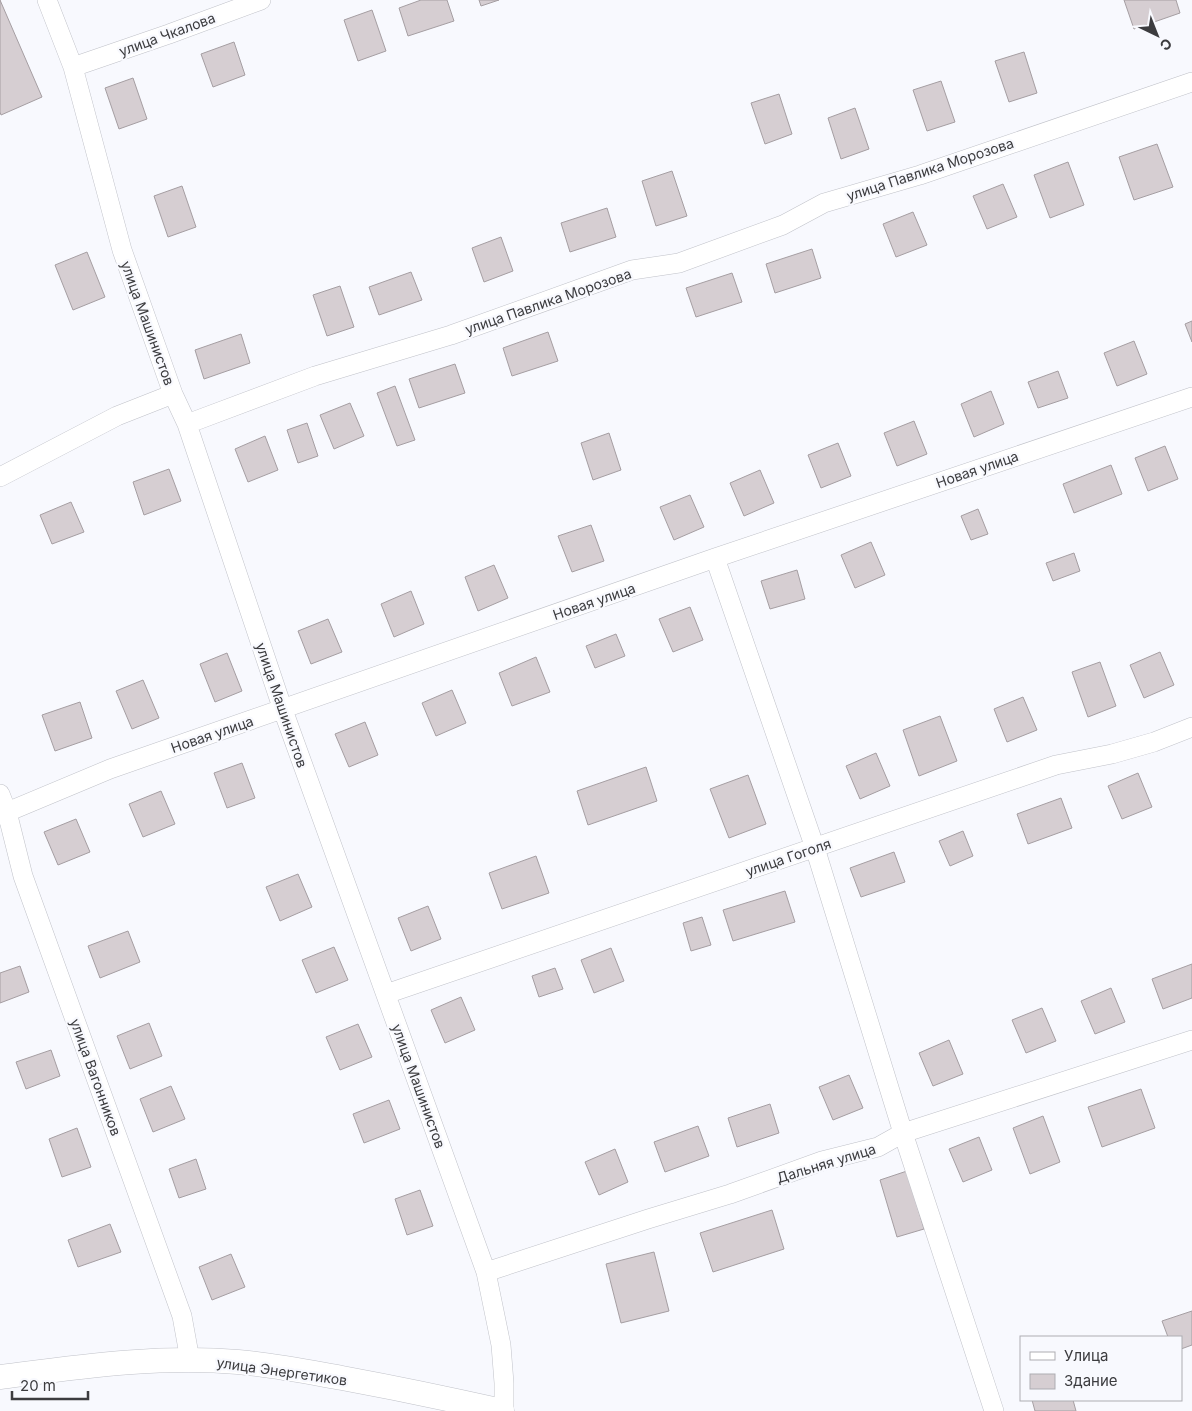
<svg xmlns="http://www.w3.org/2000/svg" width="1192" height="1411" font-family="Inter,sans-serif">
	<rect width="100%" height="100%" fill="#f8f9fe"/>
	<path fill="#d6ced2" stroke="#a59ea2" d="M0,0L42,97L1,115L0,112Z
		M421,0H447L454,21L408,36L399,8Z
		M479,0H499L481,6Z
		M1124,0H1176L1180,13L1134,29Z
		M372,10L386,51L358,61L344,20Z
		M234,42L245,75L213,87L201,54Z
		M1024,52L1037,93L1009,102L995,61Z
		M133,78L147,119L119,129L105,88Z
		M941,81L955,122L927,131L913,90Z
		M779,94L792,134L765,144L751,103Z
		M855,108L869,149L841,159L828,118Z
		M1157,144L1173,187L1134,200L1119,157Z
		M1068,162L1084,205L1050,218L1034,175Z
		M672,171L687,216L656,226L642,181Z
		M1003,184L1017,217L987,229L973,196Z
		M182,186L196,227L168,237L154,196Z
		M607,208L616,237L570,252L561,223Z
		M913,212L927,245L896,257L883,224Z
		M501,237L513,271L484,282L472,248Z
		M812,249L821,278L775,293L766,264Z
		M87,252L105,297L73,310L55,265Z
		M411,272L422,300L379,315L369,287Z
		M732,273L742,302L696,317L686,288Z
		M340,286L354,327L327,336L313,295Z
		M1192,321V342L1185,324Z
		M548,332L558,361L512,376L503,348Z
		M241,334L250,363L204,379L195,350Z
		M1134,341L1147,374L1117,386L1104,353Z
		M455,364L465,393L419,408L409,379Z
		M1058,371L1068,398L1038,408L1028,382Z
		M395,386L415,440L397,446L377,393Z
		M991,391L1004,424L974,437L961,404Z
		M350,403L364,436L334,449L320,415Z
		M914,421L927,454L897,466L884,433Z
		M307,423L318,456L298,463L287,430Z
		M609,433L621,470L593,480L581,443Z
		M265,436L278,470L248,482L235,449Z
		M838,443L851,476L821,488L808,455Z
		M1165,446L1178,479L1148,491L1135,458Z
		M1111,465L1122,494L1074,513L1063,484Z
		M169,469L181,501L144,515L133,482Z
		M760,470L774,503L744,516L730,483Z
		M690,495L704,527L674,540L660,507Z
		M71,502L84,532L52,544L40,515Z
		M978,509L988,534L971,540L961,516Z
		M591,525L604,561L572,572L558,536Z
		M871,542L885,575L855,588L841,555Z
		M1074,553L1080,571L1053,581L1046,563Z
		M494,565L508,598L478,611L465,577Z
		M797,570L805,599L770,609L761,581Z
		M411,591L424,624L394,637L381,604Z
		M690,607L703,640L673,652L659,619Z
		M328,619L342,652L311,664L298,631Z
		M616,634L625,656L595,668L586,646Z
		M1160,652L1174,685L1144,698L1130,665Z
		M227,653L242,691L215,702L200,664Z
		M536,657L550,692L512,706L499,673Z
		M1100,662L1116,706L1088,717L1072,672Z
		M143,680L159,718L132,729L116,691Z
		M452,690L466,723L436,736L422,703Z
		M1023,697L1037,730L1007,742L994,709Z
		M80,702L92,738L55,751L42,715Z
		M940,716L957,761L919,776L903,730Z
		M365,722L378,755L349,767L335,734Z
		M876,753L890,786L860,799L846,766Z
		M242,763L255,798L227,808L214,773Z
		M646,767L657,801L588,825L577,791Z
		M1138,773L1152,807L1122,819L1108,786Z
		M748,775L766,824L729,838L710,789Z
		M161,791L175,824L143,837L129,804Z
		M1061,798L1072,828L1028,844L1017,814Z
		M76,819L90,852L58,865L44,832Z
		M963,831L973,856L950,866L939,841Z
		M894,852L905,882L861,897L850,868Z
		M536,856L549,893L502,909L489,873Z
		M298,874L312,907L280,921L266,887Z
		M785,891L795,922L733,941L723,910Z
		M428,906L441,939L411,951L398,918Z
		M702,917L711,945L691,951L683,923Z
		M128,931L140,962L100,978L88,946Z
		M334,947L348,980L316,993L302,960Z
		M611,948L624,981L594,993L581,960Z
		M1192,964V998L1163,1009L1152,979Z
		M20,966L29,992L0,1003V973Z
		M555,968L563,989L539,997L532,976Z
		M1111,988L1125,1022L1095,1034L1081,1001Z
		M461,997L475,1030L445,1043L431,1010Z
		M1042,1008L1056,1041L1026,1053L1012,1020Z
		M149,1023L162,1056L130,1069L117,1036Z
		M358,1024L372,1057L340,1070L326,1037Z
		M949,1040L963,1074L933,1086L919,1053Z
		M51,1050L60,1076L26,1089L16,1062Z
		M849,1075L863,1108L833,1120L819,1087Z
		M171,1086L185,1119L153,1132L140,1099Z
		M1141,1089L1155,1128L1102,1147L1088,1107Z
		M389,1100L400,1129L364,1143L353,1114Z
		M770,1104L779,1133L737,1147L728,1118Z
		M1043,1116L1060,1162L1030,1174L1013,1128Z
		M698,1126L709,1156L665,1172L654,1142Z
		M77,1128L91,1167L62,1177L49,1139Z
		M979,1137L992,1170L963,1182L949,1149Z
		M615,1149L628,1182L599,1195L585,1162Z
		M196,1159L206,1189L179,1198L169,1169Z
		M907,1171L924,1229L897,1237L880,1180Z
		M420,1190L433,1226L407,1235L395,1199Z
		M772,1210L784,1249L713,1272L700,1233Z
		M110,1224L121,1252L78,1267L68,1240Z
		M654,1252L669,1311L621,1323L606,1264Z
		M231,1254L245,1287L212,1300L199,1267Z
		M1192,1311V1345L1181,1349V1337H1168L1162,1321Z
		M1032,1400H1073L1076,1411H1035Z"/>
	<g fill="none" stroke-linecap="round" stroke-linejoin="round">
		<g stroke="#c0c2c9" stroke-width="20">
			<path id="minor" d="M47,0L73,67L122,250L173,394L187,424L283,710L486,1272L501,1345L504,1383V1411
				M73,67L169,34L261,0
				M187,424L315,376L451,335L632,270L679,263L783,225L824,203L920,175L1192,82
				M0,477L117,416L173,394
				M715,558L815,848L903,1133L994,1411
				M0,794L7,812L23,876L182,1316L190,1360
				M0,815L110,769L715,558L1192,397
				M386,994L1056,765L1112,754L1154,742L1192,727
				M486,1272L648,1219L730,1194L822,1161L878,1147L903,1133L1192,1040"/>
		</g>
		<g stroke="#c0c2c9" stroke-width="25">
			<path id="tertiary" d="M0,1377C78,1367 159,1355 238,1362C273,1365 308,1372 342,1378C396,1388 449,1399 502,1411"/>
		</g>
		<use href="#minor" stroke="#fff" stroke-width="19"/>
		<use href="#tertiary" stroke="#fff" stroke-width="24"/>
	</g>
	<g text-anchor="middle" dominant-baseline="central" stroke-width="4.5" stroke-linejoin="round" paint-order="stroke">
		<g font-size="14" fill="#3c3c3f" stroke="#f8f9fe">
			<text transform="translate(167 34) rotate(-20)">улица Чкалова</text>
			<text transform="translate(930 169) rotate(-18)">улица Павлика Морозова</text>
			<text transform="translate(548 301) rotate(-19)">улица Павлика Морозова</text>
			<text transform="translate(148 323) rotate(70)">улица Машинистов</text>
			<text transform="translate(977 469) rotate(-19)">Новая улица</text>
			<text transform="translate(594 601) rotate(-19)">Новая улица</text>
			<text transform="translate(282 705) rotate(71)">улица Машинистов</text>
			<text transform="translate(212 734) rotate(-19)">Новая улица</text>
			<text transform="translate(788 857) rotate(-19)">улица Гоголя</text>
			<text transform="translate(96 1077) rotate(70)">улица Вагонников</text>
			<text transform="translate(419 1086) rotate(70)">улица Машинистов</text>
			<text transform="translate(826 1163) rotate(-17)">Дальняя улица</text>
			<text transform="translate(282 1371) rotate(8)">улица Энергетиков</text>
		</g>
	</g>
	<rect x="1020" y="1336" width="162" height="65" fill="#f8f9fe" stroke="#adadb2"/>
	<rect x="1030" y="1352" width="25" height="8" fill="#ffffff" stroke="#adadb2"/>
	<text x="1064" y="1361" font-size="15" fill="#3c3c3f">Улица</text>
	<rect x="1030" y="1374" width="25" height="15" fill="#d6ced2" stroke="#adadb2"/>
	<text x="1064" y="1386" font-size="15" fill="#3c3c3f">Здание</text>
	<g transform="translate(1157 35) rotate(137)" stroke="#f8f9fe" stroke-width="4" paint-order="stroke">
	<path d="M0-4L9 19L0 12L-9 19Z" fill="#3c3c3f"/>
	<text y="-8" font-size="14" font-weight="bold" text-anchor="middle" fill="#3c3c3f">С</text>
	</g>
	<path d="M12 1391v8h76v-8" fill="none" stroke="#3c3c3f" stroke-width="2.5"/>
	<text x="20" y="1391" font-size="15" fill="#3c3c3f" stroke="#f8f9fe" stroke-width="4" paint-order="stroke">20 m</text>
</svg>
